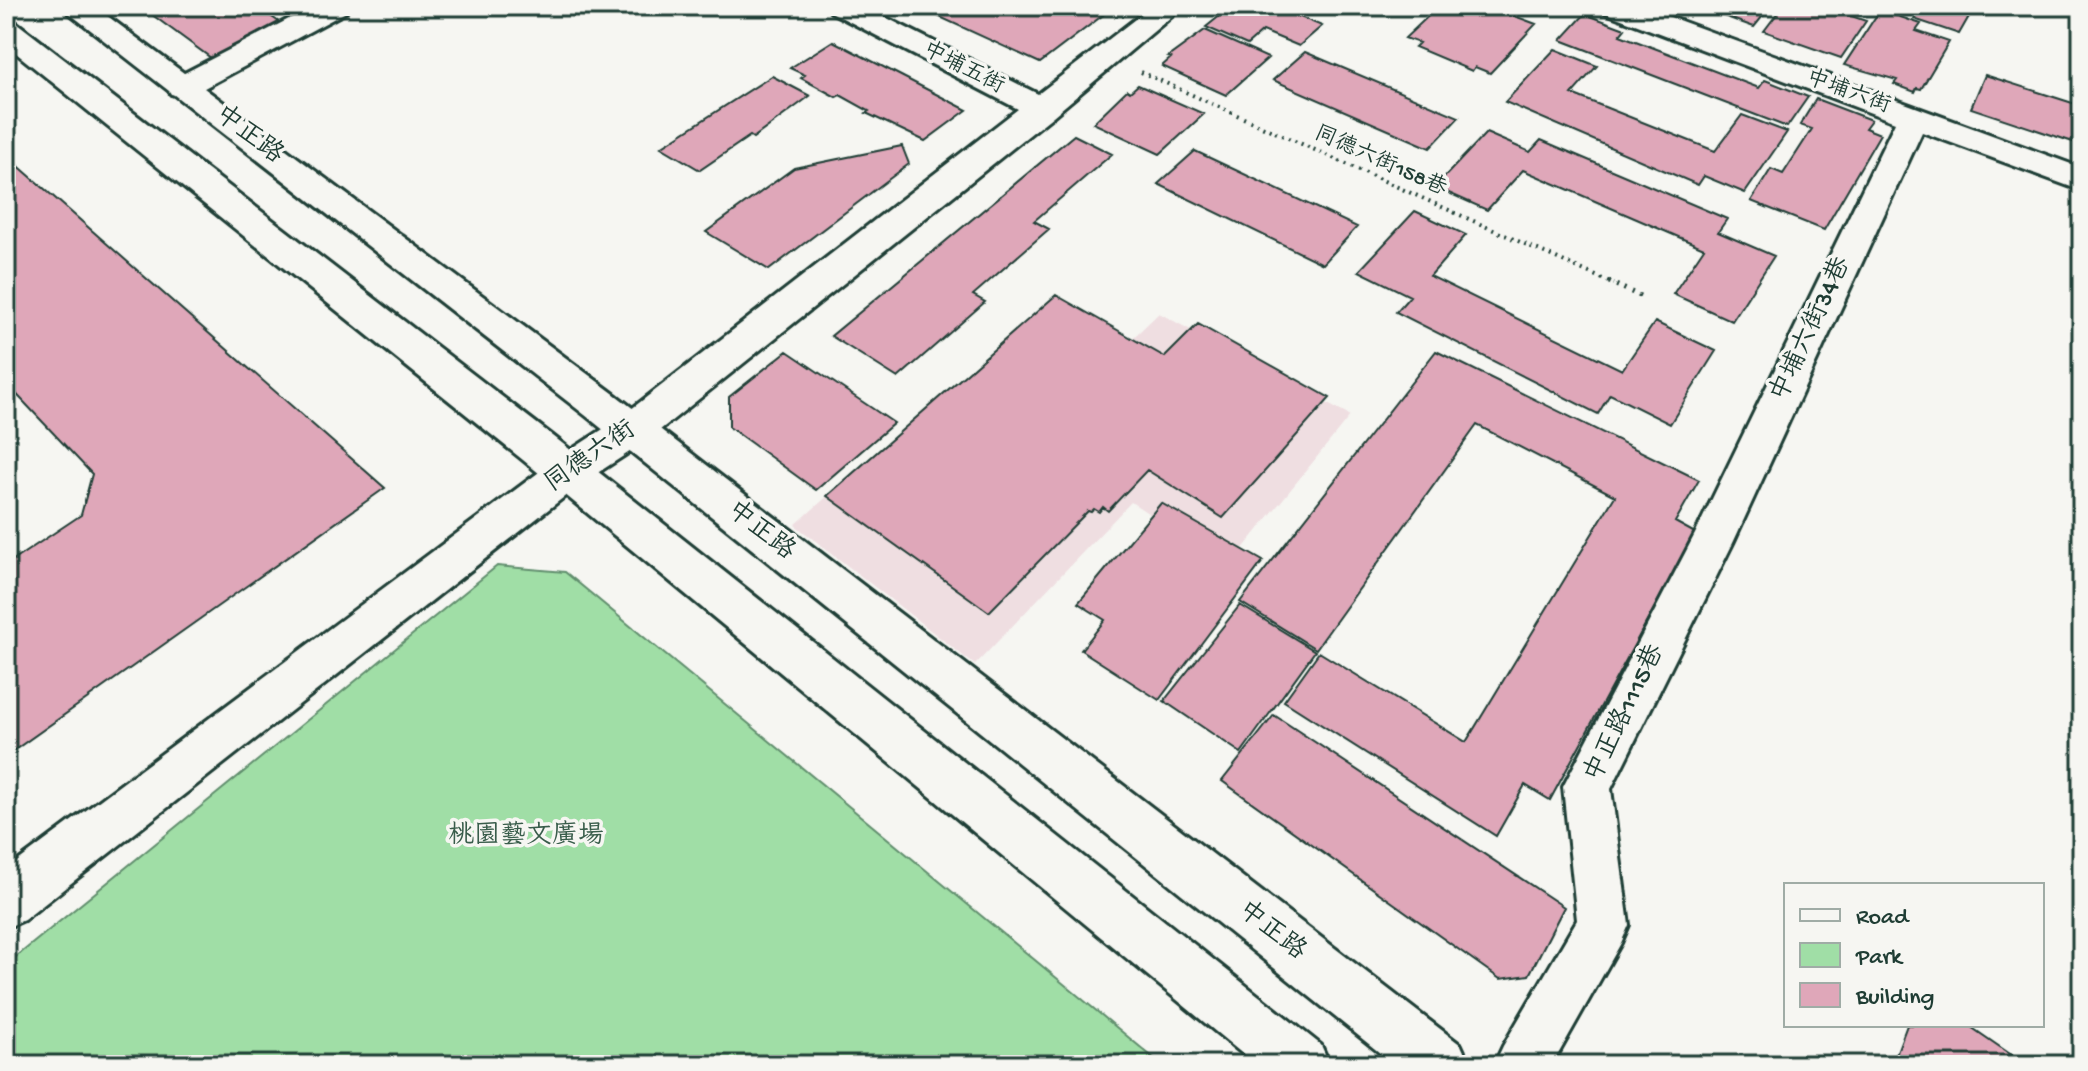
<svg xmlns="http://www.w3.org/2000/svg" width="2088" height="1071" font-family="'Gochi Hand','LXGW WenKai TC',sans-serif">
	<rect width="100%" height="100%" fill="#f6f6f2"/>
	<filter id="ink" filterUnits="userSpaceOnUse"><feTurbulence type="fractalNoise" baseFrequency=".0125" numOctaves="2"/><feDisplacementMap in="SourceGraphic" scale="16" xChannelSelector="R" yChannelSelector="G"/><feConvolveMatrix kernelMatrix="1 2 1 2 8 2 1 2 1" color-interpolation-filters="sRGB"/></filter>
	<g filter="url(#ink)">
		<path fill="#efdee1" d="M1039,309L1117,353L1159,313L1350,416L1229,566L1131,502L975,665L795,525Z"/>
		<path fill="#a0dea6" stroke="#608e6d" stroke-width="2" d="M497,566L565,572L1162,1065H6V965Z"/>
		<path fill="#dfa7b9" stroke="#1f3d34" stroke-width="2" d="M168,6H256L282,24L211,58L151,14Z
			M916,6H1115L1040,63Z
			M1232,6H1305L1295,15L1322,26L1299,46L1263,31L1247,45L1206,27Z
			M1439,6H1488L1536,24L1490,73L1475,67L1472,71L1415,47L1419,43L1405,38Z
			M1696,6H1771L1754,27Z
			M1783,6H1833L1831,9L1866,21L1841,58L1764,31Z
			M1922,6H1975L1959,34L1914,19Z
			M1880,10L1921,24L1916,31L1949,42L1921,89L1917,88L1915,92L1894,84L1897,80L1844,65Z
			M1585,14L1625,29L1620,35L1759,88L1765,80L1808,97L1787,127L1561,40Z
			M1205,30L1268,58L1226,95L1162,66L1171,58L1168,57Z
			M833,41L967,110L925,141L866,113L869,111L840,95L836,97L801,78L805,75L790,68Z
			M1555,49L1597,66L1572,94L1715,151L1742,115L1787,132L1745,193L1704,176L1698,185L1505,102Z
			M1305,52L1459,117L1430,148L1273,80Z
			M1985,75L2082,106V145L1971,108Z
			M772,76L810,96L753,138L750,136L700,170L661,147Z
			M1138,85L1204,114L1160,154L1093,123L1127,90L1130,92Z
			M1816,99L1871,120L1865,128L1880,134L1824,230L1751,201L1771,169L1783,174L1812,129L1800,125Z
			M1486,133L1530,152L1541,140L1727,219L1718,232L1774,256L1732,321L1673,294L1704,248L1523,170L1487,210L1435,187Z
			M1074,135L1112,154L1034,221L1049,229L973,295L985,302L898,378L831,336Z
			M902,146L909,164L769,270L706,232L794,168Z
			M1195,151L1357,227L1323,264L1158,184Z
			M6,155L385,488L6,756V565L81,515L92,474L6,383Z
			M1415,211L1466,235L1430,276L1622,370L1655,322L1716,351L1670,424L1610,394L1598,414L1396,312L1410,296L1359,271Z
			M1056,295L1165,357L1198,324L1330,398L1223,518L1147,470L1108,511L1103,507L1099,512L1094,509L1091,512L1088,511L989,612L827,496Z
			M787,351L894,423L816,490L729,427V397Z
			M1436,351L1699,480L1675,522L1695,533L1550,800L1525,785L1496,836L1284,701L1319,652L1466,742L1615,496L1477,425L1316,649L1240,602Z
			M1161,503L1263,561L1159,700L1081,650L1105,620L1078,603Z
			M1240,605L1315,651L1241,753L1164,701Z
			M1274,715L1564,907L1529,975L1500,979L1222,781Z
			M1907,1025H1968L2026,1065H1892Z"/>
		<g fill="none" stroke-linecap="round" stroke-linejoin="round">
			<g stroke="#1f3d34" stroke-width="6">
				<path id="street" d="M314,6H350L346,12L193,94L182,96L171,94L167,87L171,80Z
					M827,6H863L1038,94L1152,6H1184L1053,116L645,442L582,483L24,920L6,928V870L554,461L617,420L1018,109L831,12Z
					M1599,6H1640L2082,168V191L1922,132L1733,543L1611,789L1629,925L1621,943L1552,1065H1494L1503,1046L1577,920L1563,787L1695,534L1895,122L1603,12Z"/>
			</g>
			<g stroke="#1f3d34" stroke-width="6">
				<path id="secondary" d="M60,6H94L613,393L1461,1045L1470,1065H1395L585,415Z
					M6,21L17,23L553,436L1321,1045L1330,1065H1256L523,460L6,45Z"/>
			</g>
			<path stroke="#1f3d34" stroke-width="4" stroke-dasharray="2 5" stroke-linecap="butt" d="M1141,72L1614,284"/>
			<path stroke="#1f3d34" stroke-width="5" stroke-dasharray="2 6" stroke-linecap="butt" d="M1609,282L1640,296"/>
			<use href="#street" fill="#f6f6f2" fill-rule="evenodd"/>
			<use href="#secondary" fill="#f6f6f2" fill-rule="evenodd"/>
		</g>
	</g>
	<g text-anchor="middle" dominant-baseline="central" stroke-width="7" stroke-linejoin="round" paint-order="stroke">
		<g font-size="22" fill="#1f3d34" stroke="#f6f6f2">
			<text transform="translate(963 69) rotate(27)">中埔五街</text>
			<text transform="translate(1848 93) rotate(20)">中埔六街</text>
			<text transform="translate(1380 162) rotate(24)">同德六街158巷</text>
		</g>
		<g font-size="26" fill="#1f3d34" stroke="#f6f6f2">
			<text transform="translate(248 136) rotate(37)">中正路</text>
			<text transform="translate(1812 330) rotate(-65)">中埔六街34巷</text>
			<text transform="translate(591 458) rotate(-35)">同德六街</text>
			<text transform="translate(760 532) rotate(38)">中正路</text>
			<text transform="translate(1626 714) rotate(-64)">中正路1115巷</text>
			<text transform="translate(1271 932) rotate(38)">中正路</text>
		</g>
		<g font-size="26" fill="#395d4b" stroke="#f6f6f2">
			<text x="526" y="837">桃園藝文廣場</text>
		</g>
	</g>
	<rect width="2088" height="1071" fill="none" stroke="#f6f6f2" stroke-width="32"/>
	<rect x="16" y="16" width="2056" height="1039" fill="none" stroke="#1f3d34" stroke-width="3" filter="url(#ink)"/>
	<rect x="1784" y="883" width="260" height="144" fill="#f6f6f2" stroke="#a0aca6" stroke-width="2"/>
	<rect x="1800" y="909" width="40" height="12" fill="#f6f6f2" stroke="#a0aca6" stroke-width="2"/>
	<text x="1856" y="923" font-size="24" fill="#1f3d34">Road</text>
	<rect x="1800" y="943" width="40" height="24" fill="#a0dea6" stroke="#a0aca6" stroke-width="2"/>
	<text x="1856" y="963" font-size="24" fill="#1f3d34">Park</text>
	<rect x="1800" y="983" width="40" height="24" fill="#dfa7b9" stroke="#a0aca6" stroke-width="2"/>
	<text x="1856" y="1003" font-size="24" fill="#1f3d34">Building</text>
</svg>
